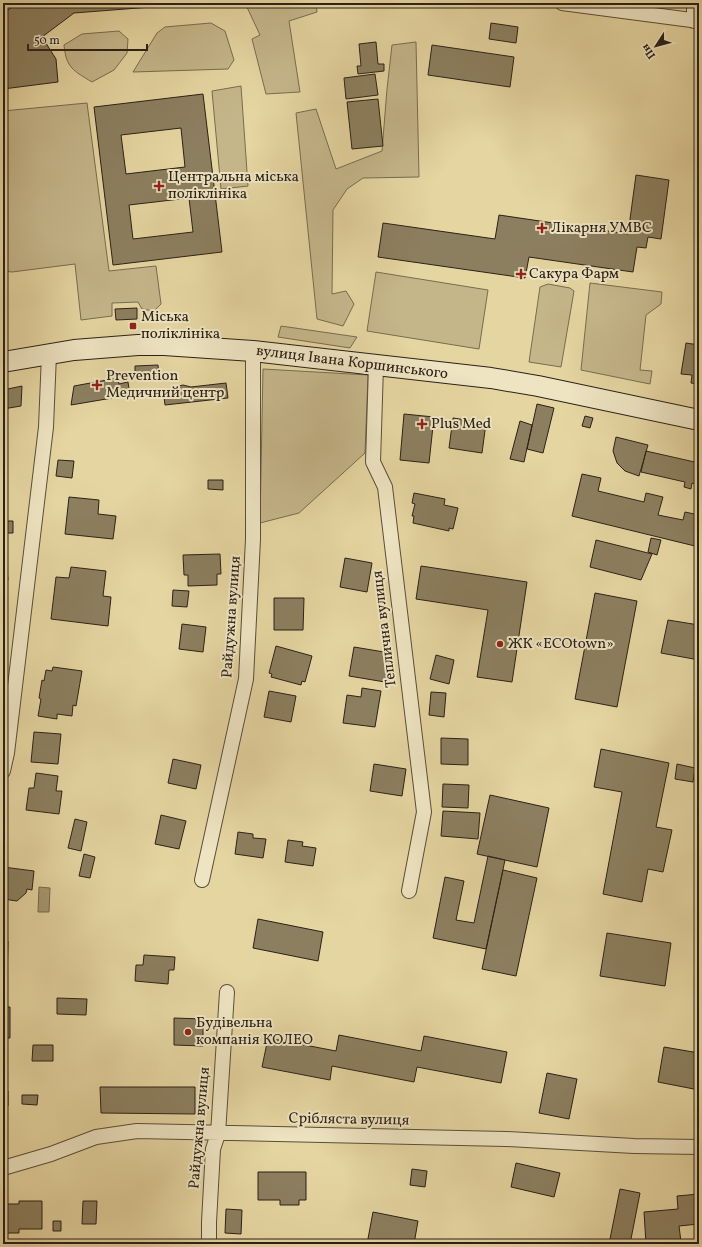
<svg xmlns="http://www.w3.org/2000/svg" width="702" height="1247" font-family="Vollkorn,serif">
	<rect width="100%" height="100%" fill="#e5d5a1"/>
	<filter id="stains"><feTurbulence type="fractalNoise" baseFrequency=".005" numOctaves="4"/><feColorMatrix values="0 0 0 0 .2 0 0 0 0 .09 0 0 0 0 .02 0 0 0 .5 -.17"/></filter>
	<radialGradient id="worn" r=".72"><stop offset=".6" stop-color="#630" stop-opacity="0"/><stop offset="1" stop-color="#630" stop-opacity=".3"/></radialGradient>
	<path fill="#c5b68a" stroke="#786c50" d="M245,3H316L317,12L289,21L300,92L266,94L252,39L260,35Z
		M211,23L225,31L234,60L228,69L133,72L157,33L165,27Z
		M119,31L128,39L127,53L114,70L92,82C74,71 66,68 64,45L82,34Z
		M416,42L419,177L363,178L347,189L333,210L332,294L346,291L354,304L343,326L317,319L296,113L316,109L336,169L382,151L387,89L392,45Z
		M241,86L248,186L221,189L212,91Z
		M87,103L109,271L156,266L161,304L154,311L142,309L138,302L112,303V316L81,320L75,264L12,272L3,271V111Z
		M376,272L488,290L479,349L367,331Z
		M590,283L662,292L661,304L646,315L640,370L652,371L650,384L581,370Z
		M548,284L570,288L574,291L561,367L529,362L540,287Z
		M281,326L357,337L350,348L278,337Z
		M263,369L368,375L365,453L299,513L260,523Z"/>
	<path fill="#a69872" stroke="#75684e" d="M39,887L50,888L49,912H38Z"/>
	<path fill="#8c7f5f" stroke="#2b2117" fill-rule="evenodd" d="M12,3H164V6L74,13L42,37L56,59L58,82L3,89V13L14,6Z
		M491,23L518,27L516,43L489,39Z
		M376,42L378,64H384V71L358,74L357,66H361L359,44Z
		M432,45L514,57L510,87L428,75Z
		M375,74L378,95L346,99L344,78Z
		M203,94L222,252L113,265L94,107ZM181,128L185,167L126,174L121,135ZM189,198L193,232L133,239L129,205Z
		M378,99L383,146L352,149L347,102Z
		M636,175L669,180L661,239L648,237L646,248L637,247L633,272L529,257L525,278L378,257L383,223L495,239L499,215L628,234Z
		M137,308V319L116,320L115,309Z
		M686,343L699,345V384L691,383L692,375L681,374Z
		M158,365L159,377L135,378V366Z
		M118,378L119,384L128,382L130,395L71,405L74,386Z
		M226,383L228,398L165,405L164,397L176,387L179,386L183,385L191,387Z
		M22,386L21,406L3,409V390Z
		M537,404L554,408L543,453L527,449Z
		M404,414L434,417L429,463L400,460Z
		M585,416L593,418L590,428L582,426Z
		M453,418L486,423L482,453L449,448Z
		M520,421L532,425L524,462L510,459Z
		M616,437L648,445L639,476L625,471L617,463L613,451Z
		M646,451L699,463V485L692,483L691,489L684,487L685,482L641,472Z
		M58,460L74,461L72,478L56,476Z
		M582,474L601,478L598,491L644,502L646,493L663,497L658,515L683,520L685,512L699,515V547L572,516Z
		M208,480H223V490L208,489Z
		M414,493L445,499L444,505L458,508L453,529L449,528V531L413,523L414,516H412L415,504L412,503Z
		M69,497L99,500L98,514L116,516L113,539L65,534Z
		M3,504H7V521H13V533H3Z
		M651,538L661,540L657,555L648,552Z
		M596,540L652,554L641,580L590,567Z
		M3,551H5L8,580H3Z
		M220,554L221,574H217V585L188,586V575H184L183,555Z
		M345,558L372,563L367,592L340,587Z
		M421,566L527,582L512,682L477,677L488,610L416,599Z
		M71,567L106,571L103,596L111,597L108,626L51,619L56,577L69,578Z
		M173,590L189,591L187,607L172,606Z
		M595,593L637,601L617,707L575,699Z
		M274,598H304L303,630H274Z
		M668,620L699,625V660L661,653Z
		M182,624L206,627L203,652L179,649Z
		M276,646L312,656L305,682L302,681L301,685L271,677L272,674L269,673Z
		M354,647L390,653L385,682L349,676Z
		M436,655L454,660L449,684L430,679Z
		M53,667L82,671L76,706L73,705L72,716L57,714V719L38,716L41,699L39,698L42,680L44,681L46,670L52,671Z
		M362,688L381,691L375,727L343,723L347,695L361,697Z
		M269,691L296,696L291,722L264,717Z
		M431,692L446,693L444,717L429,715Z
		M34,732L61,734L58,764L31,762Z
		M441,738L468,739V765L441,764Z
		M601,749L669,763L656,827L672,830L663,872L648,869L642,902L603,894L622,792L594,787Z
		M173,759L201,765L196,789L168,783Z
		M374,764L406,769L402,796L370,791Z
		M677,764L695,768L693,782L675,779Z
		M36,773L58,776L56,791H62L59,814L26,810L29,788H34Z
		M443,784L469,785L468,808L442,807Z
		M490,795L549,808L537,867L477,854Z
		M443,811L480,813L478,839L441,836Z
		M161,815L186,821L179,849L155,844Z
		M75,819L87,822L81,851L68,848Z
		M238,832L253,834V838L266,839L263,858L235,854Z
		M288,840L303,842L302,846L316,848L313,866L285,862Z
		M84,854L95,857L90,878L79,876Z
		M488,856L505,860L486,949L433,938L445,877L464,881L456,920L474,923Z
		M3,867L34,871L32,890L27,889L26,893L17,901L3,899Z
		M503,870L537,878L516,976L482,969Z
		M258,919L323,932L318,961L253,948Z
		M607,933L671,943L665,986L600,976Z
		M3,940L8,941L7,982H3Z
		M144,955L175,957L174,970H169L168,984L135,981L136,965H143Z
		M57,998L87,999L86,1015L57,1014Z
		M3,1007H10V1038H3Z
		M174,1018L203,1019V1046L174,1045Z
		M339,1035L421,1051L424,1036L507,1052L501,1083L417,1067L414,1082L332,1066L330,1080L262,1067L268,1038L336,1051Z
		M3,1043L5,1044V1068H3Z
		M33,1045H53V1061H32Z
		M664,1047L699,1053V1090L658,1082Z
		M547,1073L577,1079L569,1119L539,1113Z
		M100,1087H195V1114L101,1113Z
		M3,1091H8V1106H4V1123Z
		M22,1095H38L37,1105L22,1104Z
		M516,1163L560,1173L554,1197L511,1187Z
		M412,1169L427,1171L425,1187L410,1185Z
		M258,1172H306V1200H299V1205H280V1200H258Z
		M620,1189L640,1193L630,1244H609Z
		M699,1194V1224L679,1226L681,1242L646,1244L644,1212L678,1209L677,1196Z
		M19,1201H42V1229H19V1233H3V1204H19Z
		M83,1201H97L96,1224H82Z
		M226,1209L242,1210L241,1234L225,1233Z
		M373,1212L418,1221L414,1244H367Z
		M53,1221H61V1231H53Z"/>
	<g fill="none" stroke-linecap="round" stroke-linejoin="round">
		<g stroke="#5a4e3a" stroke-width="16">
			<path id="street" d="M562,3L699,21
				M694,21V3
				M376,366L373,462L385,487L424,812L409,891
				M3,771L7,753L46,427L49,354
				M202,880L246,679L253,539V351
				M3,1168L51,1154L96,1137L137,1131L506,1139L634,1146L699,1147
				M209,1244V1222L213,1149L218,1134L227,992"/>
		</g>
		<g stroke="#2b2117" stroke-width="22">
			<path id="secondary" d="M3,362L74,350L138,345H164L253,351L491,378L538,386L699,420"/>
		</g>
		<use href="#street" stroke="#eee4c2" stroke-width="14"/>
		<use href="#secondary" stroke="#eee4c2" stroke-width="20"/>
	</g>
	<g fill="#8f2418" stroke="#eee4c2" stroke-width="1.5">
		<path d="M157 180h4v4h4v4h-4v4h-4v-4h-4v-4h4z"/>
		<path d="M540 222h4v4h4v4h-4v4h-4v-4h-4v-4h4z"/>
		<path d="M519 268h4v4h4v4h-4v4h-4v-4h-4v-4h4z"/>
		<rect x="129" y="322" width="8" height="8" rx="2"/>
		<path d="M95 379h4v4h4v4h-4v4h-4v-4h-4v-4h4z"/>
		<path d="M420 418h4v4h4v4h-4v4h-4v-4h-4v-4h4z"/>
		<circle cx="500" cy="644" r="4"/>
		<circle cx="188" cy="1032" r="4"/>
	</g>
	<g text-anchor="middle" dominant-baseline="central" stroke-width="4" stroke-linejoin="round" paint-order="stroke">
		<g font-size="15" fill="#2b2117" stroke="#eee4c2" text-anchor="start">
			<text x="168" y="177">Центральна міська<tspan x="168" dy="17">поліклініка</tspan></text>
			<text x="551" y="228">Лікарня УМВС</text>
			<text x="529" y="274">Сакура Фарм</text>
			<text x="141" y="317">Міська<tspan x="141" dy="17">поліклініка</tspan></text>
			<text x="106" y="376">Prevention<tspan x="106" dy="17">Медичний центр</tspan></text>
			<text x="431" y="424">Plus Med</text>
			<text x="508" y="644">ЖК «ECOtown»</text>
			<text x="196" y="1023">Будівельна<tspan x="196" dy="17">компанія КОЛЕО</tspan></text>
		</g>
		<g font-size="15" fill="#2b2117" stroke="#eee4c2">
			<text transform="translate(352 363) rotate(7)">вулиця Івана Коршинського</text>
			<text transform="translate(232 617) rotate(-86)">Райдужна вулиця</text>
			<text transform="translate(385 629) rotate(-97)">Теплична вулиця</text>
			<text transform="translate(349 1120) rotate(1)">Срібляста вулиця</text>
			<text transform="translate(200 1128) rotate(-85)">Райдужна вулиця</text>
		</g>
	</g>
	<rect width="702" height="1247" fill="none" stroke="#e5d5a1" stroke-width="16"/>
	<rect x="4" y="4" width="694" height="1239" fill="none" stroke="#2b2117" stroke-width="2"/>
	<rect x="8" y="8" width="686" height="1231" fill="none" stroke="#2b2117"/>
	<g transform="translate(656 46) rotate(234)" stroke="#eee4c2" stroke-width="3" paint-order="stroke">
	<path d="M0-3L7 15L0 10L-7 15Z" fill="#2b2117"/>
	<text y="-6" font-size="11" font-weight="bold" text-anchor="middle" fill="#2b2117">Пн</text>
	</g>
	<path d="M28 44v6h119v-6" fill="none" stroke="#2b2117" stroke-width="2"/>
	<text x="34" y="44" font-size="12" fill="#2b2117" stroke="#eee4c2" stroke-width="3" paint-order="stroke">50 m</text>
	<rect width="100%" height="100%" filter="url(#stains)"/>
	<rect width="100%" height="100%" fill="url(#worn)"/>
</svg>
